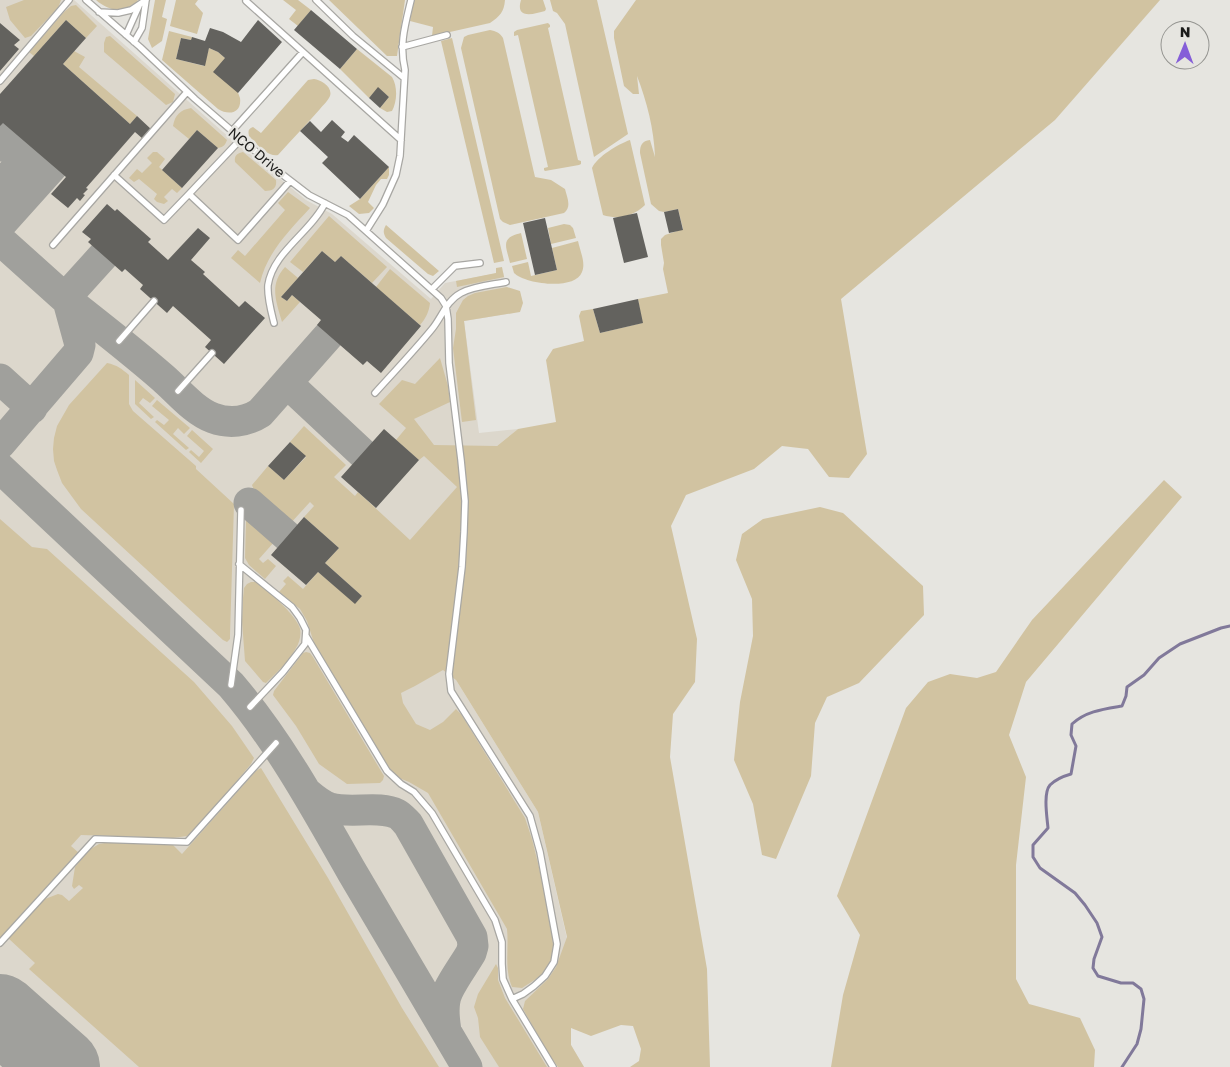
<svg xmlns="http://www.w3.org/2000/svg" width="1230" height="1067" font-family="'Golos Text',sans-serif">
	<rect width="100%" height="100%" fill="#e6e5e0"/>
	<path fill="#dcd7cc" d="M0,0H74L223,132L306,200L332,214L431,299L445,283L503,272L513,313L464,321L479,433L518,429L497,446L456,680L538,812L570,952L571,1045L584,1067H0Z"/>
	<path fill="#d1c3a1" d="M24,0H61L58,8L31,36L25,38L10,20L6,7Z
		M96,0H138C128,16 108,11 96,0Z
		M155,0H166L162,17L167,19L162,41L152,48L148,39Z
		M176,0H198L195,4L203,13L197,34L170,26Z
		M283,0H298L311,10L298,26L289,19L296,10Z
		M329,0H405L397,56H387Z
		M414,0H505C504,12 500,16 490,23L432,36L433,27L410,21Z
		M521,0H543L546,9L545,11C534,14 515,20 521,0Z
		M550,0H597L628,134L594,157L565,24L557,13L553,11Z
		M636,0H1160L1055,120L841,299L867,454L849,478L829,477L808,449L782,446L754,469L686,495L671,526L697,639L695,682L673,714L670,757L707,969L710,1067H630L639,1061L641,1049L633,1026L621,1025L591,1036L571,1028V1045L584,1067H558L548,1053L523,1009L525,1001L548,979L556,967L567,937L538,812L456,680L443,670L415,686L401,693L403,703L416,724L430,730L443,722L456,709L461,714L525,818L532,839L547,900L552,932L553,945L552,957L549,965L544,973L533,981L522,988L512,987C504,968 509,949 507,929L428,793L409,782L399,778L392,772L382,758L314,643L307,621L300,609L279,592L286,584L283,581L288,576L303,589L318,572L355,603L362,596L325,563L339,548L304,517L314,506L310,502L289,525L256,496L252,485L268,466L284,480L306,457L290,442L304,426L346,465L334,477L355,496L358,492L410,540L457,487L424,456L419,460L396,440L406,428L379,404L402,380L415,384L440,358L448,386L450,402L414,419L434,445L497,446L518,429L556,422L546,360L553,349L584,341L579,316L581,311L593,309L600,333L642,323L638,299L668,293L663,269L664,263L661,245V239L665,235L683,229L678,209L664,212L659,211L651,204L640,153C640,145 642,141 650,140L655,157C654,129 647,102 637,76L639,94H633L624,86L614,38V31Z
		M76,5L97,26L86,38L66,20L34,56L29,52L64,12L71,6Z
		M548,23L550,25V27L548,28L578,160L581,161V164L579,165L545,171L544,170V168L548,167L518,35L514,36V32L517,30Z
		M490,30C496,31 500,33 503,38L535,177L551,180L565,189C567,197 572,207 564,213L510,225L503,222L500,219L461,48L464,37L468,35Z
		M169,31L192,37L191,40L181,38L176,59L204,66L209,48L218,52L225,58L240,98C242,113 229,116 218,109L162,60Z
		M110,36L175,94L173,102L166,105L104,52V43L106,37Z
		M452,38L504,261L494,263L441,41Z
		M357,49L392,77C398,87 397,102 392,111L387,112L380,108L389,97L378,88L369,98L340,69Z
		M74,51L85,57L79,67L137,116L130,124L63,64Z
		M314,79C321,80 333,87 330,96C328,101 323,105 320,109C307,124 292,139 278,155C267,157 256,143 249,136C248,131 248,129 253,127L261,133L308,80Z
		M191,108L227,140C225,145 224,147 218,148L197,130L189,139L173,126C175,115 180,110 191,108Z
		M630,140L645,205C634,216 618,220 603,215L592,168C597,157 618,144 630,140Z
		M153,152H157L165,159L159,167L182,188L177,193L172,189L164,197L168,201L164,204L157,202L154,199L157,194L139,179L134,182L129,178L137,169L142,173L152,163L147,158Z
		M243,152L276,180C277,188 273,191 265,191L235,162C234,156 237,153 243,152Z
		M389,167V175L387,179H381L376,185L368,202L374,208L369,213L359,214L349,206L360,199Z
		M288,192L310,208C290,230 267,252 260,283L231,258L238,250L245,256L285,210L278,203Z
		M329,216L387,267L372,283L341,256L335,262L322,251L303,272L290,262Z
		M564,224L570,225L573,228L576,238L551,244L548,228Z
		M386,225L439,271L433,276L428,274L386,238C383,233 383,230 386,225Z
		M521,233L527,259L510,263C506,246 500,238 521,233Z
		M578,241C580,251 586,263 582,272C575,291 525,284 514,273L512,266L528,262L531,276L557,270L552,248Z
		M285,267L298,278L281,297L287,301L292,295L300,302L282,322C276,301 269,285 285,267Z
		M502,267L504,277L457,287L456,281L496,273V268Z
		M390,269L430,303C429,312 426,318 420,325L376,287Z
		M507,287L520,291L523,303L520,312L464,321L476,420L462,422L453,348L456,329V313L463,300L468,296L475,293Z
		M107,363C117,365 122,369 129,375V404L133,411L196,466V469L234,504L230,635V639L227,642L223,640L81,509L62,483L57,470L54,461L53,449L54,438L57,426L69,405Z
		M135,380L155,398L150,403L143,398L139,403L154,417L151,419L135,404Z
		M157,400L190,428L184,434L178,428L173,434L189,448L186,450L155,422L157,420L164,425L169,420L152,406Z
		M192,430L213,449L201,463L189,452L191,450L199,457L204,451L187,436Z
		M1164,480L1182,497L1026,682L1009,735L1026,777L1016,865V979L1029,1004L1080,1018L1095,1050L1094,1067H831L843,995L860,935L837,896L906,708L928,682L950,674L977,678L996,672L1032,620Z
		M820,507L843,513L923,586L924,615L859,683L827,697L815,723L811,776L776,859L762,855L753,804L734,760L740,702L753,636L752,599L736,560L742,534L763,519Z
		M248,517L275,541L259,559L263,563L268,559L276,566L265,579L249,565L245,558L246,521Z
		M0,519L32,547L47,549L194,682L232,726L254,758L251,764L199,826L187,836L173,838L81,835L71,846L79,853L0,938Z
		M251,582H256C268,591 293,612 299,626C302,632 300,642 296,648C289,662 276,673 266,683L263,682L245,661L242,621L243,598L244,588L247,584Z
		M306,652L310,653L313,657L384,776L383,780L380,783L347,784L319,764L296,726L273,695L274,691L303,653Z
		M261,768L328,878L402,1008L439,1067H139L29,969L35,963L8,938L45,899L58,894L62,895L69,901L83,888L79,885L74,889L72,886L75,867L89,850L99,844L110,842L173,845L182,854L256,771L259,769Z
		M496,964L498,968V980L505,998L547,1067H499L480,1037L478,1018L474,1007L478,994Z"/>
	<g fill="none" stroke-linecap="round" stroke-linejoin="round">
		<path stroke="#81799a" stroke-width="3" d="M1122,1067L1137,1044L1141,1029L1144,999L1141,989L1133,983H1121L1098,976L1093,968L1094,959L1102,937L1097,923L1085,905L1075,893L1040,868L1033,857V845L1048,828C1047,817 1043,793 1050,785C1055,780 1064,776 1071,774L1076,746L1071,735L1072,724C1086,711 1104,709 1122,706L1126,696L1127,687L1144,675L1159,658L1180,644L1221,628L1230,626"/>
		<path stroke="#a0a09c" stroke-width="31" d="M0,146L13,132
			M0,187L33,149
			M0,225L53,166
			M0,240L68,301L80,345L78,353L0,444
			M65,298L103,256
			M68,301C100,326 132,351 163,378C178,391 194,411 213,418C229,424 246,422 260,413L329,335
			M0,379L32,408
			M287,383L362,453
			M0,468L231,685C279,741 315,807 352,872C390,937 429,1002 467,1067
			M249,503L287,536
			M307,793C314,799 321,805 330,808C351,814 379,805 397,814C401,816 405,821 408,824L472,937L473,946L471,953C464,965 454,978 448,991C442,1003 444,1019 446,1031"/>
		<path stroke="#a0a09c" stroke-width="78" d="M0,1013L61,1067"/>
	</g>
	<path fill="#63625e" d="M311,10L357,49L340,69L294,30Z
		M66,20L86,38L63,64L130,124L137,116L152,130L143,139L135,132L86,188L88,189L83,194L85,195L80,201L77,198L68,208L51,194L66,177L3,123L0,126V94Z
		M258,20L282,42L238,93L213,72L225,58L218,52L209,48L205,66L176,59L181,38L191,40L192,37L205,41L210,28L223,32L241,42Z
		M0,23L20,40L14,45L19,49L0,71Z
		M378,87L389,97L380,108L369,98Z
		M332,120L345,132L341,137L348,142L354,135L389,167L360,199L322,163L328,157L300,131L310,121L321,132Z
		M197,130L218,148L182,188L162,170Z
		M107,204L115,211L117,209L151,239L148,242L168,260L198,228L210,238L191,260L205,272L203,274L239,307L245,301L265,318L224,364L205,347L211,340L173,306L167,313L140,289L143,285L125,269L122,272L88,242L91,239L82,232Z
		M678,209L683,230L669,233L664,212Z
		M637,213L648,257L624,263L613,218Z
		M545,218L557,270L535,275L523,223Z
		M322,251L335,262L341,256L421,326L381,373L367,361L363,365L317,325L321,320L292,295L287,301L281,297Z
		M638,299L643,323L600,333L593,309Z
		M384,429L419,460L376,508L341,477Z
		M290,442L306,456L284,480L268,466Z
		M304,517L339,548L325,563L362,596L355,604L318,572L306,585L271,555Z"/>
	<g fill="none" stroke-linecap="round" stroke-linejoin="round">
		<g stroke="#a8a7a3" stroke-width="8">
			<path id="lane" d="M86,0L140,47L195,99L283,175L309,195L348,215L441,298L446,306L448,319L449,363L461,460L465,501L464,532L462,567L449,674L451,691L530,816L540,852L557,944L554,962L545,976L534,986L523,994L512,999
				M316,0L353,36L404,78
				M246,1L303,52
				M99,12L118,13L131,10L146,0
				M126,35L139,6
				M134,42L142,28L146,0
				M402,47L447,35
				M0,81L69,0
				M232,131L303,52L401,140
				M241,139L189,194L238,240L290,181
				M114,175L164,220L189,194
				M366,231L383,204L396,175L400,156L405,70C399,45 405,25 411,0
				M53,245L187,92
				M432,289L455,266L480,263
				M274,323C271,311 267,297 268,285C273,252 311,232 325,203
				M119,341L154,301
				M178,391L212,353
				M375,393C394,372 414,351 432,329C442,317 446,301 461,293C474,286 491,285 506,282
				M239,564L292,607L300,618L306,630L305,644L283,672L250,707
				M306,636L387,771L401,784L414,792L432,813L495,920L502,942V964L503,979L512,999L553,1067
				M231,685L238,635L241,510
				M0,943L95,839L187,842L276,743"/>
		</g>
		<use href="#lane" stroke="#fff" stroke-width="5.5"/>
	</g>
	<g text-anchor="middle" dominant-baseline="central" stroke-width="5" stroke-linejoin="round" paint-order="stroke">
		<g font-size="14" fill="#1c1c1a" stroke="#e6e5e0">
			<text transform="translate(257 152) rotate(40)">NCO Drive</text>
		</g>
	</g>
	<g transform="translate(1185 45) rotate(1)"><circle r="24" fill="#e6e5e0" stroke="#959591"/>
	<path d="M0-4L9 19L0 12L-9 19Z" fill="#855ed8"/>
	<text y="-8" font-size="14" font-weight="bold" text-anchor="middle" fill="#1c1c1a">N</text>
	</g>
</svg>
